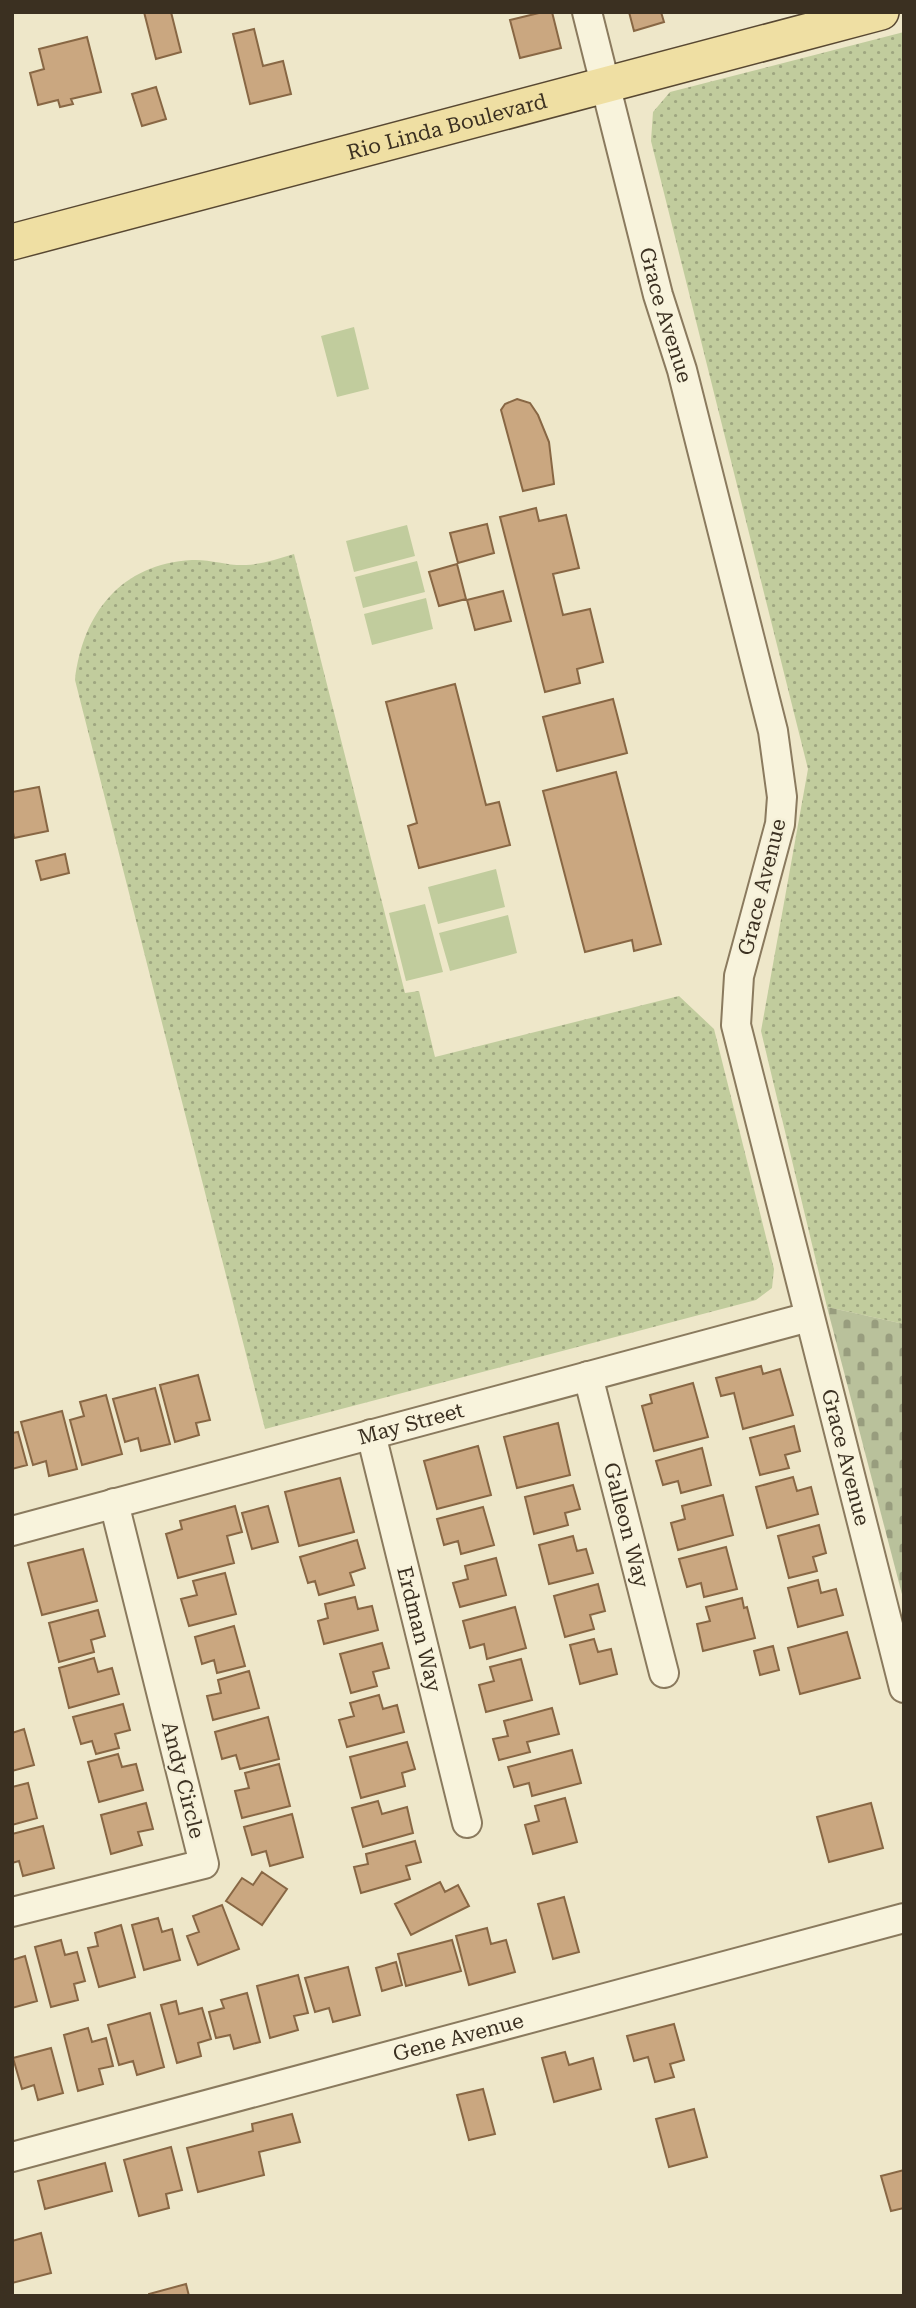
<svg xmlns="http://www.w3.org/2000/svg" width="916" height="2308" font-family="'Roboto Serif',serif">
	<defs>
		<pattern id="grass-dots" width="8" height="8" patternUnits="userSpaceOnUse" patternTransform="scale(1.75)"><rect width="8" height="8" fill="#c1cc9d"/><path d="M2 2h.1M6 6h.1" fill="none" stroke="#9ea680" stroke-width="1.8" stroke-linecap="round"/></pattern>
		<pattern id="cemetery-stones" width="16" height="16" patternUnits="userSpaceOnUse" patternTransform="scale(1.75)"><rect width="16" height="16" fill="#b9c19b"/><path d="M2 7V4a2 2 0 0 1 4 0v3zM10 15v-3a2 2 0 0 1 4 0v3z" fill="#989d7e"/></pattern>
	</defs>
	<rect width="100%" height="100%" fill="#eee7c9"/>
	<path fill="url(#grass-dots)" d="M904,32V1324L827,1307L761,1031L808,769L651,141L653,112L670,92Z
		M294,554L405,993L419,991L435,1057L679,996L714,1029L774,1269L772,1288L756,1300L265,1429L75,680C83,613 121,564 192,560C210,559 228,566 246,565C262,564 278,559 294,554Z"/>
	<path fill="url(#cemetery-stones)" d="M827,1307L904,1324V1602Z"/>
	<path fill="#c1cc9d" d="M354,327L369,389L337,397L321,336Z
		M407,525L415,556L354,572L346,541Z
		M417,561L425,592L363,608L355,577Z
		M426,598L433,629L372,645L364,614Z
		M496,869L505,907L438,924L428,887Z
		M425,904L443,972L406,981L389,913Z
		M508,915L517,953L450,971L439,933Z"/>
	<path fill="#caa780" stroke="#886744" stroke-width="2" d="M144,12H171L181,52L156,59Z
		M543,12H552L561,48L520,58L510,20Z
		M629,12H661L664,22L634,31Z
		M254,29L263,66L283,61L291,94L250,104L233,34Z
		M87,37L101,92L71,99L73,104L60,107L58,100L38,105L30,73L44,69L39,49Z
		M156,87L166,119L142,126L132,94Z
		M517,399L530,403L538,415L549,442L554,484L523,491L501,410L505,404Z
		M536,508L539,521L566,515L579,568L553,574L563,615L590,609L603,662L577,669L580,683L545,692L500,517Z
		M487,524L494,553L458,563L450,533Z
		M457,564L466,599L439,606L429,572Z
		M503,591L511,621L475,630L467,600Z
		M455,684L486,805L499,802L510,845L419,868L408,826L417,823L386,702Z
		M613,699L627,753L557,771L543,717Z
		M616,772L661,944L634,951L632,940L585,952L543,791Z
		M39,787L48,831L14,838L12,827V792Z
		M65,854L69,873L41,880L36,861Z
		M761,1366L763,1374L780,1369L793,1415L743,1429L734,1393L721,1396L716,1378Z
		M198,1375L210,1420L196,1423L199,1435L175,1442L160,1385Z
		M693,1383L708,1437L654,1451L642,1406L652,1403L650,1395Z
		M155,1388L170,1444L141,1451L138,1438L125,1442L113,1399Z
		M106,1395L122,1454L82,1465L70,1420L84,1416L80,1402Z
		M62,1411L77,1469L49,1476L46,1461L33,1465L21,1422Z
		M558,1423L570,1475L517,1488L504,1437Z
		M794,1426L800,1451L785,1455L789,1468L760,1475L750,1438Z
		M18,1432L27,1465L12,1469V1433Z
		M478,1446L491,1495L437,1509L424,1461Z
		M702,1448L711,1485L681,1493L678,1481L663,1485L656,1461Z
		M793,1477L797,1491L811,1487L818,1514L767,1528L756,1487Z
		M340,1478L354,1532L299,1546L285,1492Z
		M573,1485L580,1509L565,1513L568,1525L534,1534L525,1497Z
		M723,1495L733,1535L678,1550L671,1523L685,1519L682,1506Z
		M235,1506L242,1532L227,1536L234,1563L178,1578L166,1534L182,1529L180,1521Z
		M268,1506L278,1542L252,1549L242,1513Z
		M483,1507L494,1545L461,1554L458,1541L444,1545L437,1519Z
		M819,1525L826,1553L813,1557L817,1571L789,1578L778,1536Z
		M573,1536L577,1551L586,1549L593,1573L549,1584L539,1545Z
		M357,1540L365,1568L350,1573L354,1585L319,1595L315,1581L308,1583L300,1557Z
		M726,1547L737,1589L704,1597L701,1583L687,1587L679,1559Z
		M83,1549L97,1601L42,1615L28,1563Z
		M496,1558L506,1595L460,1607L453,1583L468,1579L465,1566Z
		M225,1573L236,1614L189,1626L181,1599L197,1595L193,1581Z
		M818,1580L821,1593L836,1589L843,1615L798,1627L788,1588Z
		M598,1584L605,1611L590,1615L594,1629L565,1637L554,1596Z
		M355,1597L358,1609L372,1606L378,1630L324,1644L318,1621L328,1618L325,1604Z
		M742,1598L744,1608L747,1607L755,1638L703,1651L697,1624L710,1621L706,1607Z
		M515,1607L526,1648L487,1659L484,1644L470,1648L463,1621Z
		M98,1610L105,1636L91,1640L94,1652L59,1662L49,1623Z
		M234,1626L245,1666L217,1673L214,1660L202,1664L195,1637Z
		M847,1632L860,1678L800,1694L788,1648Z
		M594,1639L598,1652L611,1649L617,1674L580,1684L570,1645Z
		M382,1643L389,1668L373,1672L377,1686L351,1693L340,1654Z
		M773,1646L779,1670L760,1675L754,1651Z
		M94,1658L98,1672L112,1668L119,1694L69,1708L59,1668Z
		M521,1659L532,1700L486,1712L479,1685L494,1681L490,1667Z
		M249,1671L259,1708L213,1720L207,1696L221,1693L218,1680Z
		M379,1695L383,1709L397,1705L404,1732L347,1747L339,1720L354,1716L350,1703Z
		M123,1704L130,1730L115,1734L119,1748L96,1754L92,1741L81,1744L73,1717Z
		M552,1708L559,1734L527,1742L530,1752L499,1760L493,1739L508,1736L504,1721Z
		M268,1717L279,1759L240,1769L236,1755L222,1759L215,1732Z
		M24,1729L34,1765L12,1771V1733Z
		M407,1742L415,1769L402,1773L405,1786L361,1798L350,1757Z
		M572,1750L581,1783L532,1796L529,1783L514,1787L508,1767Z
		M118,1754L122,1767L136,1764L143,1790L99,1802L88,1762Z
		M279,1764L290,1806L242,1818L235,1791L249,1788L245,1773Z
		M28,1783L37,1818L12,1825V1787Z
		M565,1798L577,1842L533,1854L525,1825L539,1821L535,1806Z
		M378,1801L382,1814L407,1807L413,1833L363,1847L352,1808Z
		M146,1803L153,1829L138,1832L142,1845L111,1854L101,1815Z
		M871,1803L883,1848L829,1862L817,1817Z
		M292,1814L303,1857L270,1866L266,1851L252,1855L244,1827Z
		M43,1826L54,1868L23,1876L19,1861L12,1863V1834Z
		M415,1841L421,1862L406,1866L410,1879L361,1893L354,1867L368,1864L366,1854Z
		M262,1872L287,1889L262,1925L226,1901L242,1878L253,1885Z
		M440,1882L445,1892L458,1885L469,1906L411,1935L395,1904Z
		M564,1897L579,1952L553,1959L538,1904Z
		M222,1905L239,1949L198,1965L187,1936L199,1932L193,1916Z
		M158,1918L162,1932L172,1929L180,1960L144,1970L132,1925Z
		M121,1925L135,1977L99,1987L88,1948L98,1946L95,1933Z
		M487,1928L491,1944L506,1940L515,1972L469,1985L456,1936Z
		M61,1940L65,1955L77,1952L85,1981L74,1984L78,2000L51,2007L35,1947Z
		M452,1940L461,1971L406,1986L398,1954Z
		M25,1956L37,2001L12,2008V1960Z
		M396,1962L402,1985L382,1991L376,1968Z
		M348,1967L360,2015L333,2022L329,2008L315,2012L305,1978Z
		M298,1975L308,2013L294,2016L298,2030L270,2038L257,1986Z
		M247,1993L260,2042L234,2049L230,2035L216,2038L209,2012L224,2008L221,2000Z
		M176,2001L179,2014L202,2008L211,2039L198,2043L201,2056L177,2063L161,2005Z
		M150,2013L164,2067L137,2075L133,2061L119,2065L108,2025Z
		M674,2024L684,2060L670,2064L674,2077L655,2082L648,2057L634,2061L627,2036Z
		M88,2028L92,2042L106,2038L113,2066L99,2069L103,2084L78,2091L64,2035Z
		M51,2048L63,2093L38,2100L34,2085L22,2089L13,2058Z
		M565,2052L569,2065L593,2058L601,2089L554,2102L542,2058Z
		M483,2089L495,2134L469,2140L457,2095Z
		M694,2109L707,2157L669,2167L656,2119Z
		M292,2114L300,2142L259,2152L264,2175L198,2192L187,2148L253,2131L252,2124Z
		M171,2147L182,2190L166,2194L169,2208L139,2216L124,2160Z
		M105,2163L112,2191L45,2209L38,2181Z
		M904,2170V2208L891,2211L881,2176Z
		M41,2233L51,2273L12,2283V2241Z
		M186,2284L189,2296H149V2294Z"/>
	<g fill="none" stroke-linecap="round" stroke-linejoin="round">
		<g stroke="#8a7a5e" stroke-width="32">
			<g id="minor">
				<path id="s1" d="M587,12L658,295L682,370L773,731L782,797L780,824L739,976L736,1025L904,1688"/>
				<path id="s2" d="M588,1376L664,1673"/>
				<path id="s3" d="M371,1434L467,1823"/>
				<path id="s4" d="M12,1531L809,1317"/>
				<path d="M12,1912L204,1864L114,1503"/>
				<path id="s5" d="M12,2157L904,1918"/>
			</g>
		</g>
		<g stroke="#584832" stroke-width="38">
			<g id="major">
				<path id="s6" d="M12,242L881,12"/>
			</g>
		</g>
		<use href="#minor" stroke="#f8f3dc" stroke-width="28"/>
		<use href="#major" stroke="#efdfa3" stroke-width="35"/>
	</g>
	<g text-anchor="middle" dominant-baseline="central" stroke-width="5" stroke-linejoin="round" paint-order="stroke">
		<g font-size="21" fill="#3b3021" stroke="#f5f0d8">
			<text stroke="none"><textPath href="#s6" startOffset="450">Rio Linda Boulevard</textPath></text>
			<text stroke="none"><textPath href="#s1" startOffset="313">Grace Avenue</textPath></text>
			<text transform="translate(762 887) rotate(-76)">Grace Avenue</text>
			<text stroke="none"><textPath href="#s4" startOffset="413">May Street</textPath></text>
			<text stroke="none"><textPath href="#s1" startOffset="1489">Grace Avenue</textPath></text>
			<text stroke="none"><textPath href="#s2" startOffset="154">Galleon Way</textPath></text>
			<text stroke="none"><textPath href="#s3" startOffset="201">Erdman Way</textPath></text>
			<text transform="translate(183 1780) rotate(76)">Andy Circle</text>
			<text stroke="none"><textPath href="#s5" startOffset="462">Gene Avenue</textPath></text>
		</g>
	</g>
	<rect width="916" height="2308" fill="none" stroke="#3b3021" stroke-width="28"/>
</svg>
